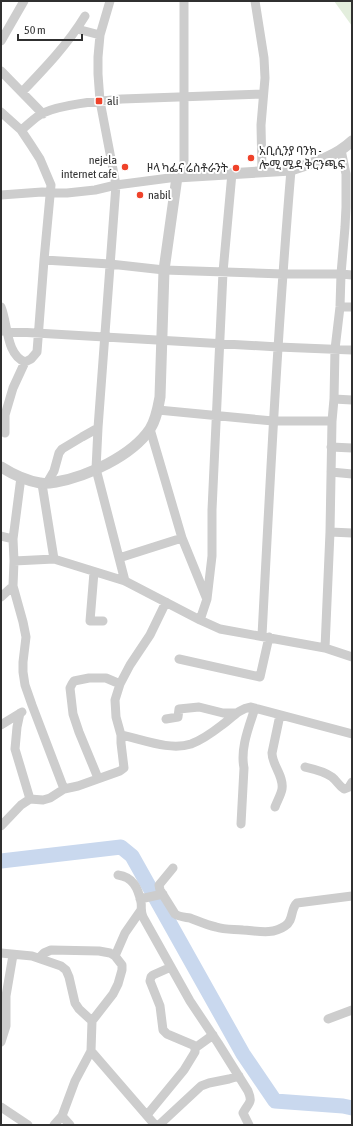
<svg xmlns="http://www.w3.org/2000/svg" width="353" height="1126" font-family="'Asap Condensed','Noto Sans Ethiopic',sans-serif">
	<rect width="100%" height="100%" fill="#fff"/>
	<path fill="#e3eedd" d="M334,1H352V26Z"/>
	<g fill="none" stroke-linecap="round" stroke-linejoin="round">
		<path stroke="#c9d8ee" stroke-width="15" d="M1,861L121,847L132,856L243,1054L275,1101L343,1106L352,1108"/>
		<path stroke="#cdcdcd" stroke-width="9" d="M110,1L100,35L98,57V74L100,101L116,185L98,428L96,469L125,581
			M255,1L264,58L265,78L261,125L262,171
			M77,29L100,35
			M1,41L24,1
			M1,71L43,114
			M22,92C45,68 68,44 85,16
			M1,112L21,130L31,145L40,159L51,185L44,260L37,352L31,359L25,362L13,388L5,415V433
			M21,130C28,125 35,117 43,113C63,104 100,101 122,99L263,94
			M184,176V1
			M1,195L42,192L67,193L95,190L116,185L177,177
			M44,260L110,264L164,270L283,274H341L352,275
			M1,307C8,324 6,355 25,362
			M340,307H352
			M1,331L278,347L352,350
			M334,399L352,400
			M158,410L273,421H332
			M150,429L182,538L206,597
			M331,447L352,448
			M331,472L352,474
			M21,477L13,539L14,561L13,586L23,622L26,637L23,662V672L25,685L32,705L64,789
			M47,483L54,471L59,453L62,449L82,437L98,428
			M42,484L54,559
			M330,532L352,533
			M1,536L13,539
			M119,558L182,538
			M14,561L54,559L125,581L200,620L220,629L325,648L352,657
			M94,572L90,621H103
			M1,597L13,586
			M200,620L207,599L212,556V510L223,272L232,173
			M262,636C270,481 278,325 291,170
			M325,648L330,532L332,421L334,399L335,349L340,307L341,274L345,227L346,207V174L341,150
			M179,659L260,677L269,637
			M20,713L17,727L15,749L30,799
			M166,719L178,717L179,709L199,707L223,713H236
			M1,725L22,712
			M121,735C142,739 169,751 191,744C202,740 213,732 222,725C232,718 238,709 251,707L352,734
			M305,767C314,769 324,771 332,777C337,781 339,786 344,789L349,787L352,782
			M98,778L79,732L73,714L70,688L72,684L74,681L89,678H106L120,684
			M275,807C277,801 281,795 282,789C284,776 272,765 272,753L280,715
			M241,824L244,768C240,748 249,727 255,708
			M1,826L21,805L30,799L43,800L50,798L64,789L78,786L120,771L124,768L121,743V735L116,717L115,700L120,684L130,665L150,635L166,602
			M173,868L159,885L160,890L175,914C179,917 184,917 190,918C198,921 207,925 216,927C225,930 234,929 243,930C258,931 272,935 285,926C294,921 290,909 297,903L352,896
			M118,875C133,877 138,888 141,902C142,908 140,909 143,917L190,1001L218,1043L248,1091C253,1103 249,1102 243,1113L249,1125
			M140,899L163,894
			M1,953L32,956L61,966L66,970L69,977L75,1003L79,1009L92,1021L91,1051L75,1081L62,1116L54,1125
			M115,956L125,933L141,910
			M39,958L44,953L51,950L99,951L110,953L115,956L122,965V970L118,984L113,994L92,1021
			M328,1019L352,1010
			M1,1042L6,1026V996L13,955
			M195,1048L213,1035
			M91,1051L155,1125
			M1,1107L28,1125
			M147,1115L184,1070L195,1052V1048L193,1045L167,1034L163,1030L160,1006L150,981L151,977L153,975L171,967
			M62,1116L70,1125
			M159,1125L201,1086L209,1083L229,1079L239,1076"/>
		<path stroke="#cdcdcd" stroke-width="11" d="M1,467C12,474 27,481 40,483C45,484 51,483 56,482C86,477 132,456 150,429C156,420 158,408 160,397L164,270L177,177L291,170C313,163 335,157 352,141"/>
	</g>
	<g fill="#ef422a" stroke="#fff" stroke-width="1.5">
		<rect x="95" y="97" width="8" height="8" rx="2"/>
		<circle cx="251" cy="158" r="4"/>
		<circle cx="125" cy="167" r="4"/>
		<circle cx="236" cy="168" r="4"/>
		<circle cx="140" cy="195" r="4"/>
	</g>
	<g text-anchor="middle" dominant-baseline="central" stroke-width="4" stroke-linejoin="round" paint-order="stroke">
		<g font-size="12" fill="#303030" stroke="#fff" text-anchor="start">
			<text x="107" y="101">ali</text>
			<text x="259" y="151">አቢሲንያ ባንክ -<tspan x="259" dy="14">ሎሚ ሜዳ ቅርንጫፍ</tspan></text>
			<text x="117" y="160" text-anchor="end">nejela<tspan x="117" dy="14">internet cafe</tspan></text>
			<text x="228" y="168" text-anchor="end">ዞላ ካፌና ሬስቶራንት</text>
			<text x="148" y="195">nabil</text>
		</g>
	</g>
	<rect width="353" height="1126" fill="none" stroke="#303030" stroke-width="4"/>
	<path d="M18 34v6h64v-6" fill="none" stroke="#303030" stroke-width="2"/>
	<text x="24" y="34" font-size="12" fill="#303030" stroke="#ffffff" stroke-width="3" paint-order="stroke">50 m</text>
</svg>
